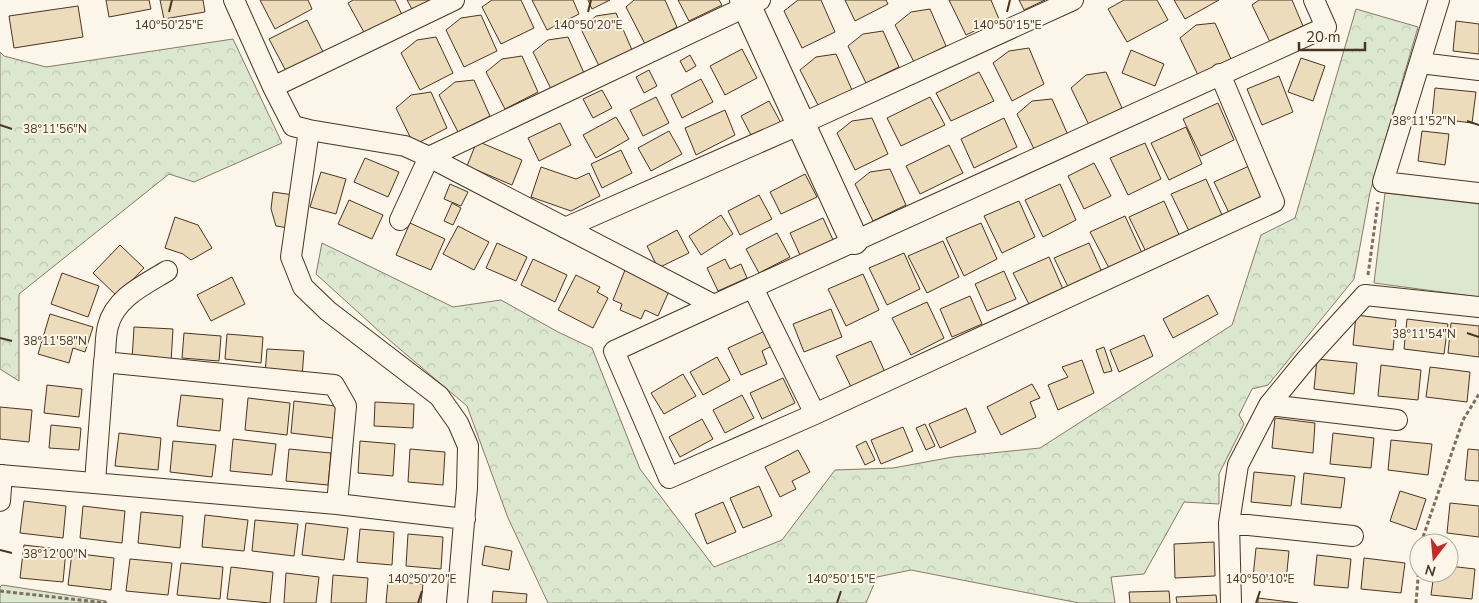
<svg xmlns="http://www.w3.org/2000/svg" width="1479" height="603" font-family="'Nunito Sans',sans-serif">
	<defs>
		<pattern id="forest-crowns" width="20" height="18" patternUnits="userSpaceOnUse" patternTransform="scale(1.25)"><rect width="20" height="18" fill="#dce7d0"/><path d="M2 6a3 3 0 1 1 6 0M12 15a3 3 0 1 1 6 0" fill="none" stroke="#bec7b2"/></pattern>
	</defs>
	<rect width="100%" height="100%" fill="#fbf6e9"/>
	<path fill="#dce7d0" stroke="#887966" d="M1385,193L1479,204V297L1374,283Z
		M2,585L106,601L105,603H0V587Z"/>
	<path fill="url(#forest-crowns)" stroke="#887966" d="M1356,9L1418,27L1370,192L1354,279L1268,385L1252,389L1239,415L1244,424L1219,474V504L1184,502L1144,574L1111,577L1115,603H1079L911,570L877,577L866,603H548L508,518L467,406L381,333L316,274L322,243L453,307L501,300L558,332L592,348L640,469L714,567L782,540L835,470L893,468L953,457L1040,448L1232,325L1261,235L1295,218Z
		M233,39L282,143L194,182L169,174L19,294V381L0,369V52L4,56L46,67Z"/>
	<path fill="#ecdcbc" stroke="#4a3520" d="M106,0H149L151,9L109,17Z
		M160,0H203L205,12L164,19Z
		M260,0H308L312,9L275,29Z
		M353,0H395L403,17L366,36L348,3Z
		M407,0H433L413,11Z
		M492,0H521L534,28L501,44L482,7Z
		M532,0H573L579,14L547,30Z
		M588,0H610L592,9Z
		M634,0H665L677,27L645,44L626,7Z
		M678,0H719L722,5L689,21Z
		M798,0H821L835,32L802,48L784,11Z
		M845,0H886L888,4L855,21Z
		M949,0H991L999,19L966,35Z
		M1019,0H1045L1024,10Z
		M1124,0H1157L1168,20L1127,42L1108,9Z
		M1174,0H1219L1185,19Z
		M1259,0H1292L1303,26L1270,42L1252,5Z
		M78,6L83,37L14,48L9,16Z
		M930,9L946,46L914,62L895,25L911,12Z
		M616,13L632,50L599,66L581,29L596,16Z
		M481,15L497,51L464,67L446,30L461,18Z
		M307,20L324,54L287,73L269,39Z
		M1456,21L1479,24V54L1453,51Z
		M1215,23L1231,59L1198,75L1180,38L1196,25Z
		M883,31L899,67L866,83L848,46L863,34Z
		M436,37L453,73L420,90L401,53L417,40Z
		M568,37L584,73L551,89L533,52L548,40Z
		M1029,48L1044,84L1012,101L993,63L1009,51Z
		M742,49L757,78L725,95L710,66Z
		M1131,50L1164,64L1155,86L1122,73Z
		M836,54L852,90L819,107L800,70L816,57Z
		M690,55L696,66L686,72L680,61Z
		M522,56L538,92L505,109L486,72L502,59Z
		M1301,58L1325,66L1313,101L1288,92Z
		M649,70L657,86L644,93L636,77Z
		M979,72L994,101L951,121L936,93Z
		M1106,72L1122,108L1089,125L1071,88L1086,75Z
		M1279,76L1293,112L1262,125L1247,89Z
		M701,79L713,102L682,118L671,95Z
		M474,80L490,116L458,132L439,95L455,82Z
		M1435,88L1476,92L1472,123L1432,118Z
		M602,90L612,108L593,118L583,99Z
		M431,92L447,128L414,145L396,108L411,95Z
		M656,97L669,123L643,136L630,110Z
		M930,97L945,125L901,146L887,118Z
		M1052,99L1068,135L1035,151L1017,114L1032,101Z
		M769,101L781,123L752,137L741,116Z
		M1218,103L1234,140L1201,156L1183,119Z
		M725,110L735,135L696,155L685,128Z
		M616,117L629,139L596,158L583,135Z
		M872,118L888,154L855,170L837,133L852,121Z
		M1004,118L1017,147L974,168L961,139Z
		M560,123L571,145L539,161L528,138Z
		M1186,127L1202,164L1169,180L1151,143Z
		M669,131L682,154L651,171L638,148Z
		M1422,131L1449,134L1445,165L1418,161Z
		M477,141L522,160L512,185L467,166Z
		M1145,143L1161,179L1128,195L1110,158Z
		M949,145L963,173L920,194L906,166Z
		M621,150L632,173L602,188L591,164Z
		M365,158L399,172L388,197L354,182Z
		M1094,163L1111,196L1084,209L1068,176Z
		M1249,166L1265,203L1232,219L1214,182Z
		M541,167L576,179L589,173L600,196L571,211L531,197Z
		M890,169L906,205L873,221L855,184L870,172Z
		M321,172L346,179L336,214L310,207Z
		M805,174L817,197L781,214L770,192Z
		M1206,179L1222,215L1189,231L1171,194Z
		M450,184L468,192L461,206L444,199Z
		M1060,184L1076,220L1043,237L1025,200Z
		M273,192L294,195L289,228L276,226L271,209Z
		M759,195L772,219L740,235L728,211Z
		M349,200L383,215L372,239L338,224Z
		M1019,201L1035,237L1002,253L984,216Z
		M1164,201L1180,237L1147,254L1129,217Z
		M452,203L461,208L453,225L444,221Z
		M721,215L733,234L701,255L689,236Z
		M1125,216L1142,253L1109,268L1090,232Z
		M175,217L198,225L212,248L191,260L183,254L165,248Z
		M823,218L834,242L801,257L790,233Z
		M410,223L445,239L431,270L396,255Z
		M981,223L997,259L964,276L946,238Z
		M458,226L489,242L474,270L443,254Z
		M677,230L689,253L658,268L647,246Z
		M777,233L790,257L759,273L746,249Z
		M943,241L959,277L927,293L908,256Z
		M497,243L527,257L516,281L486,268Z
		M1089,243L1105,279L1072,295L1054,258Z
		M120,245L144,268L117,296L93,273Z
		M904,253L920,289L887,305L869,268Z
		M1049,257L1065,294L1032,310L1013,273Z
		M533,259L567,275L555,302L521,285Z
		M725,259L730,269L741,264L747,278L718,291L707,268Z
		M625,270L670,289L658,316L645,310L641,319L620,310L622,304L613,300Z
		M1004,271L1016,299L987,311L975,284Z
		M62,273L99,286L88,317L51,304Z
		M863,274L879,310L846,326L828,289Z
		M576,275L600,287L597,292L608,298L593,328L558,310Z
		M232,277L245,304L211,321L197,295Z
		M1208,295L1218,314L1173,338L1163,319Z
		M970,296L982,324L952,337L940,309Z
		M927,302L944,338L911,355L892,318Z
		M831,309L842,337L804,352L793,324Z
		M50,314L93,327L85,352L73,348L69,363L38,354Z
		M1356,315L1396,320L1393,350L1353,345Z
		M1407,319L1448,324L1444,354L1404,349Z
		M1451,323L1479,326V357L1448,353Z
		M134,327L173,329L171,362L132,360Z
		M765,331L772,346L762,351L767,364L741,375L728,348Z
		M184,333L221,336L219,361L182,358Z
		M227,334L263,337L261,363L225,359Z
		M1144,335L1153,356L1119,372L1110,350Z
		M871,341L887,377L854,393L836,356Z
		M1104,347L1112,371L1104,373L1096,350Z
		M267,349L304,351L302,377L265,374Z
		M717,357L730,380L703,395L690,372Z
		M1317,359L1357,363L1354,394L1314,389Z
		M1082,360L1094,393L1058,410L1048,385L1068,377L1062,367Z
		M1381,365L1421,370L1418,400L1378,396Z
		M1430,367L1470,372L1467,402L1426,397Z
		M683,374L696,396L664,414L651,393Z
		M783,378L795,403L762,419L750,393Z
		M1032,384L1040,398L1030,402L1036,417L1001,435L987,407Z
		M47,385L82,389L79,417L44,413Z
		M181,395L223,399L220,431L177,426Z
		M742,395L754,418L725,433L713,410Z
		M248,398L290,403L287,435L245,430Z
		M294,401L336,406L333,438L291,433Z
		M375,402L414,404L413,428L374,426Z
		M0,407L32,410L29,442L0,439Z
		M966,408L976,432L940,448L929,424Z
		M1275,418L1315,423L1313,453L1272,448Z
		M702,419L713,439L680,457L669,437Z
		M925,424L935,446L926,450L916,428Z
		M51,425L81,428L79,450L49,448Z
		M903,427L913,451L881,464L871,440Z
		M119,433L161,438L158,470L115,466Z
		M1333,433L1374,438L1371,468L1330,464Z
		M233,439L276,444L272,475L230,471Z
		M1391,440L1432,444L1428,475L1388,470Z
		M173,441L216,445L212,477L170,472Z
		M360,441L395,444L393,476L358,473Z
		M866,441L875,460L865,465L856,446Z
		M289,449L331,453L328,485L286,481Z
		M410,449L445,452L443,485L408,482Z
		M1468,449L1479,450V481L1465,480Z
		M798,450L810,472L792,481L796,489L780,497L765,467Z
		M1254,472L1295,476L1291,506L1251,502Z
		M1304,473L1345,478L1341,508L1301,504Z
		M759,486L772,516L743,528L730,498Z
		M1400,491L1426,499L1416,530L1390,521Z
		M24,501L66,506L63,538L20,533Z
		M723,502L736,532L707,544L695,514Z
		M1450,503L1479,506V537L1447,533Z
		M83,506L125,511L122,543L80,538Z
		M141,512L183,516L180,548L138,543Z
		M205,515L248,520L244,551L202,547Z
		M255,520L298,524L294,556L252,551Z
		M306,523L348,528L344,560L302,555Z
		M360,529L394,532L392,565L357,562Z
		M408,534L443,537L441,569L406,566Z
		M1214,542L1215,576L1175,578L1174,544Z
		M24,545L66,550L63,582L20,578Z
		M485,546L512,551L509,570L482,565Z
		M1256,548L1289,551L1286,581L1253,577Z
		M72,553L114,558L111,590L68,585Z
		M1317,555L1351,559L1348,588L1314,585Z
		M1364,558L1405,563L1401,593L1361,589Z
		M130,559L172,563L168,595L126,591Z
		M181,563L223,567L220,599L177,595Z
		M1449,566L1475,569L1472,599L1431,595L1434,573H1449Z
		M231,567L273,572L270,603L227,599Z
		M286,573L319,577L316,603H284Z
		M333,575L368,578L366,603H331Z
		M388,581L423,584L421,603H386Z
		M493,591L527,594L526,603H492Z
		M1169,591L1170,603H1130L1129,592Z
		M1216,595L1217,603H1177L1176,597Z
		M1258,598L1298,603H1258Z"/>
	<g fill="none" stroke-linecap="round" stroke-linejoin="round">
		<g stroke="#4a3520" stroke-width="22">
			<path id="street" d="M234,0L273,87L293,126L309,130L405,146L429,157L714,305L1326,27L1314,0
				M1439,0L1383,182L1479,193
				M1420,63L1479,70
				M273,87L454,0
				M309,130L291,257L303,287L328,311L439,396L458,423L468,446L467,488L457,603
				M400,220L429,157L760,0
				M565,228L801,124L1073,0
				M753,288L815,414
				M714,305L614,351L669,478L815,414L1274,202L1220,74
				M104,362C106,351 105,337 108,326C115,298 144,285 167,271
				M1269,405L1397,420
				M0,475L337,504L465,519
				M95,482L104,362L334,385L346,406L337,504
				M0,501L2,475
				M1229,523L1353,536
				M1231,603L1229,523L1238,465L1269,405L1305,361L1365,295L1479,307"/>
		</g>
		<g stroke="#4a3520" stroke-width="30">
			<path id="secondary" d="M744,0L854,240"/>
		</g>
		<path stroke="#7f6f5c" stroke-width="3" stroke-dasharray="4 2.5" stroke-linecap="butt" d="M1368,275L1378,202
			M1421,543L1463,420L1479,394
			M0,591L107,603
			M1416,603L1419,566"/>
		<use href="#street" stroke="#fbf6e9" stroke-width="20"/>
		<use href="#secondary" stroke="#fbf6e9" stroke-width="28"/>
	</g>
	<path fill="none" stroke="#4a3520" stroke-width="2" d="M169,12L172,0M588,12L591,0M1007,12L1010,0M1467,121L1479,125M0,125L12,129M1467,333L1479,337M0,338L12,341M0,550L12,553M418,603L422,591M837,603L841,591M1256,603L1260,591"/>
	<g font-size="12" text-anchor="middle" fill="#4a3520" stroke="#fbf6e9" stroke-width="4" stroke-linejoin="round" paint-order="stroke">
		<text x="169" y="29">140°50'25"E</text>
		<text x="588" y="29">140°50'20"E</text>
		<text x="1007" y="29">140°50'15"E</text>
		<text x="1424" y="125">38°11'52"N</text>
		<text x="55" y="133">38°11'56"N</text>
		<text x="1424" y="338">38°11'54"N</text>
		<text x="55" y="345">38°11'58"N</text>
		<text x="55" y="558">38°12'00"N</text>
		<text x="422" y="583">140°50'20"E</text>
		<text x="841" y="583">140°50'15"E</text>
		<text x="1260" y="583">140°50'10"E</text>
	</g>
	<g transform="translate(1434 558) rotate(196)"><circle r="24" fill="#fbf6e9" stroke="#b4a999"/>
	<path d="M0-4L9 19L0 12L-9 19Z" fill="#c62828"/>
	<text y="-8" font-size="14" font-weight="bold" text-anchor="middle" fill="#4a3520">N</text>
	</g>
	<path d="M1299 42v8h66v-8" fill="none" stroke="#4a3520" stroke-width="2.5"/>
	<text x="1306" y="42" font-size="15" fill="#4a3520" stroke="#fbf6e9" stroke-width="4" paint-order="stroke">20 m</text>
</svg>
